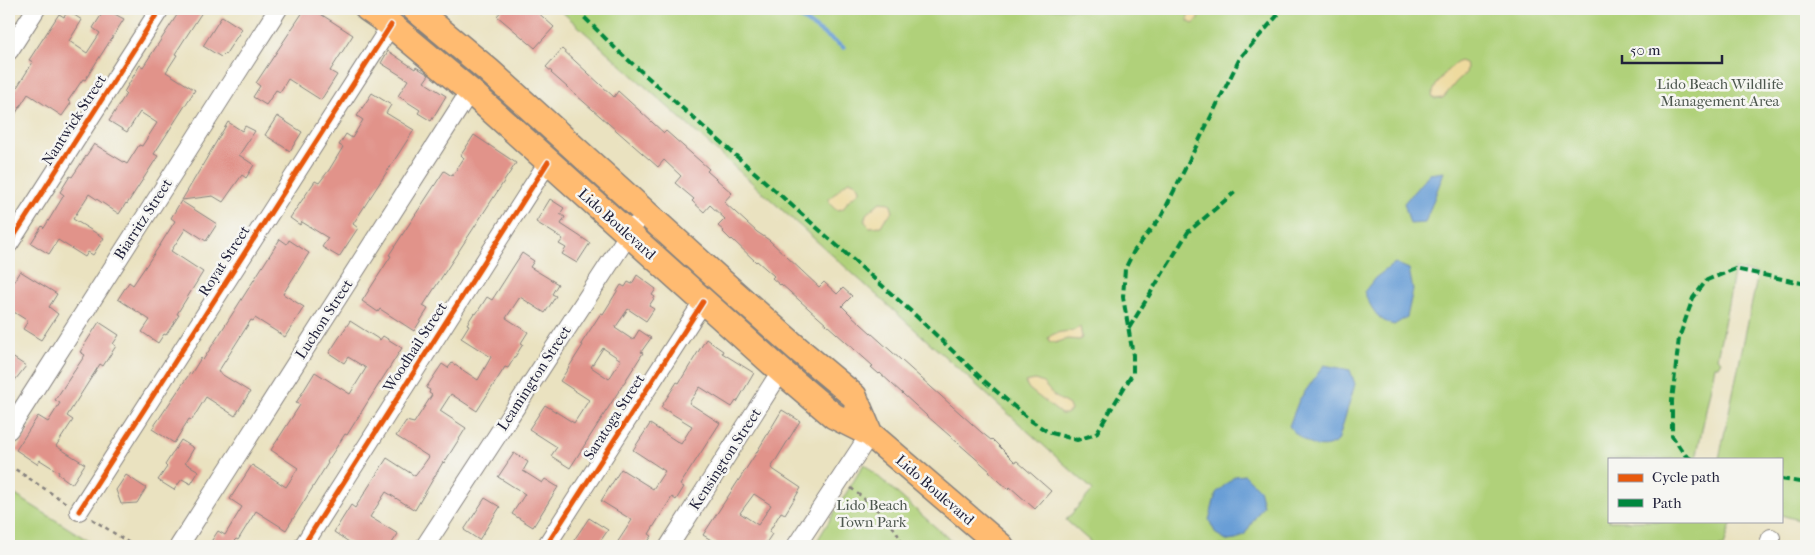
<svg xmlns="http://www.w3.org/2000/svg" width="1815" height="555" font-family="'IM FELL French Canon',serif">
	<rect width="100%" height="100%" fill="#f6f6f2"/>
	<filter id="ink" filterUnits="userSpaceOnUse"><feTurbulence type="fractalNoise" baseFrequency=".02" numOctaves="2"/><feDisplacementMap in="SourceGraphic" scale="10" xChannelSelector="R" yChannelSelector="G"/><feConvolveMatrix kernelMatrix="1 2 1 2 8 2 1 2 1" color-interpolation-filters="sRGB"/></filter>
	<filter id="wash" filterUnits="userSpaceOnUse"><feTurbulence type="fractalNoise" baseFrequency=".0096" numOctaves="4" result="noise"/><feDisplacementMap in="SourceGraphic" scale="20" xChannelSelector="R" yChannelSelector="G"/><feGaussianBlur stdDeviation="1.12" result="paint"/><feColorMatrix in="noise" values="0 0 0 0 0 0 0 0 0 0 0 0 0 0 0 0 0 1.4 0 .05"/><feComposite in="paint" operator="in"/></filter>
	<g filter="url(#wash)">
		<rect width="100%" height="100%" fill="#eae2c0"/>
		<path fill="#b0d17a" stroke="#697a5a" d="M559,9H1806V468L1803,482L1806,483V522L1781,515V459H1719L1758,274L1735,269L1717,358L1721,361L1718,366H1715L1696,459H1609V521H1732L1724,546H1095L1066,520L1093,490Z
			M864,464L957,546H814Z
			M9,491L97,546H9Z"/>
		<path fill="#eeda9e" stroke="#887e6c" d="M1188,9H1198V20L1193,24L1188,21Z
			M1460,61L1465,63L1467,67L1466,73L1457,81L1443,98L1434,99L1432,96C1434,84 1449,66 1460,61Z
			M851,181C856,182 860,186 860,191L848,201L843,209L836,210L830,204L829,199L847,182Z
			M880,202L890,203L893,212L885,219L881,226L870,227L865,222L866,214Z
			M1080,327L1082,337L1080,340L1067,339L1055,343L1049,341L1048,338C1057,329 1071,334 1080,327Z
			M1035,380L1043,383L1054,396L1069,405L1071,411L1065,414H1061L1029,389L1025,382Z"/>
		<path fill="#699ed6" stroke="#466088" d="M1444,172L1425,223L1410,224L1404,203L1429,174Z
			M1395,263L1409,269L1413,290L1407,317L1394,325C1377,321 1371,307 1364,292L1375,278Z
			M1324,365L1350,370L1355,384L1338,441C1320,455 1301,441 1289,426L1299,400Z
			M1245,475L1259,489L1263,505L1245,534L1236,540L1228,541L1216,534L1209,520L1216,493L1235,476Z"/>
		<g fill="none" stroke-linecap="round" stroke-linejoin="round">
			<path stroke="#699ed6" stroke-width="4" d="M788,9L844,48"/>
		</g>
		<g id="blocks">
			<path fill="#e1938a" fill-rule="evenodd" d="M105,9L124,19L85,80L83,79L68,101L71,103L62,116L28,94L9,124V89L14,92L33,62L29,60L59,14L64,17L68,11L82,20L69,41L87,53L100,33L93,28Z
				M181,9H204L175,54L177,55L166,72L195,90L154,154L158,156L127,204L126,203L119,214L89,194L73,219L104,238L93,255L88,252L85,257L58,240L49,254L31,243L42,226L44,228L64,195L60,192L70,176L72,177L94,144L127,164L139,145L142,146L157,123L140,112L127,132L109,121L126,94L124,92L140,65L143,67Z
				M305,9H321L319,13L353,35L330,71L337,75L321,100L288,79L280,92L276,90L266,105L253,97L260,86L256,83Z
				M503,9H534L554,27L535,48L497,16Z
				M222,16L242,29L225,55L224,54L221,57L203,46Z
				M562,49L614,97L618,91L664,133L666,131L709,169L707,171L732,193L724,202L757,232L769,240L819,287L824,282L837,294L843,288L852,296L842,306L851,315L981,432L991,440L992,439L1015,462L1017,461L1051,491L1035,509L1010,487L1008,489L989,472L990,471L926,415L880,373L879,374L871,367L873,366L781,284L780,285L772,278L774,276L757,261L756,262L732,239L731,240L723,232L724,231L718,226L725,219L710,205L704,212L692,201L694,199L675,183L681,176L664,160L658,167L551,73L552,72L546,67Z
				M388,51L415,69L416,67L429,75L424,82L446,96L431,121L418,113L420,110L398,96L408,80L381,63Z
				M372,93L391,105L386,113L414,130L353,224L358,228L339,257L322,247L328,238L302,222L300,225L290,218L315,181L319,183L329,170L343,147L339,145L346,134L352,138L363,120L357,116Z
				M277,116L302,132L290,151L265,135Z
				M228,122L242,131L245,126L255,131L239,155L254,165L246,178L242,175L223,202L213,196L182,200Z
				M474,135L516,163L423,306L428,309L414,331L380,309L378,312L362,301L391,256L389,255L444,171L452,176L464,158L461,155Z
				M550,199L564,208L560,214L565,217L561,224L590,243L577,263L562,254L566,248L559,244L563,239L536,222Z
				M181,201L217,224L206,241L186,228L171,251L203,272L177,314L179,315L166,335L164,334L158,343L142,332L150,320L118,299L129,282L133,285L160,245L175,221L171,218Z
				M280,239L287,244L289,240L309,253L283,294L304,307L285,337L255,318L253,321L251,320L218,372L250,392L235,416L206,397L192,420L189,419L174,443L152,429L190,373L191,374L201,358L203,360Z
				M522,253L534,261L530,267L558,284L552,294L556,296L545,313L520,297L506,318L528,332L521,343L523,344L508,368L505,367L477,411L451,394L440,411L466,428L444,463L443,462L415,510L386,492L370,517L398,534L390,546H355L334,532L351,505L355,508L387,458L415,476L416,475L429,457L396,436L406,421L414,423L432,395L429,393L430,390L426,388L442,364L448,368L452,363L478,380L491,357L461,338L469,325L467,324L474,313L476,314L487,297L492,300Z
				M20,271L57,294L49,307L58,314L41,340L23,329L28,321L9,309V289Z
				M637,275L656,289L652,295L655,297L649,306L654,309L646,321L628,309L615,328L633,340L639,330L651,338L641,352L643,353L570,468L551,456L557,447L529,429L545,405L574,423L589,400L560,381L583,345L581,344L601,313L603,314L621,285L625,287L628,282L632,284ZM603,348L621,360L609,379L591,367Z
				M350,321L380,340L383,336L402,348L372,395L347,435L345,434L327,462L328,463L286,530L256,511L238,540L236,539L234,541L242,546H208L218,531L225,535L242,507L230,499L252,465L286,487L298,468L271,450L300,405L296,403L315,372L350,394L366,368L348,357L344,363L329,353Z
				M99,322L119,335L113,344L116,346L103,366L100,364L67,416L73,420L56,446L85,464L72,484L58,474L59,472L40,460L37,464L16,450L38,416L48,422L60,403L55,400L85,355L80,352Z
				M706,339L723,351L722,353L754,373L737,402L736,401L732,407L700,387L689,403L720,423L680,485L684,487L676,500L672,497L649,534L652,536L646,544L643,542L641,546H615L632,520L601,501L621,469L653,489L665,471L633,450L650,424L681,444L692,426L661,407L677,382L679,383Z
				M9,355L26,366L9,388Z
				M782,410L800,421L771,468L801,488L785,514L781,512L769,532L772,534L764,546H721L703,535L755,455ZM754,494L771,505L758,525L740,513Z
				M181,440L194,448L185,463L199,471L191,484L182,479L174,490L158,480L167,467L165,465Z
				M514,453L528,462L523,471L542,483L545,479L558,487L533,527L512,514L525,494L498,477Z
				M126,475L146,488L137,503L121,504L116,490Z
				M485,498L500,507L479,540L464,530Z
				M589,518L608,530L597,546H570Z"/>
		</g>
	</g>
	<g filter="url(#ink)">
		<use href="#blocks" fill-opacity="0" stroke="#86827e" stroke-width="1"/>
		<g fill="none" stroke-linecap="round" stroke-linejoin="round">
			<g stroke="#86827e" stroke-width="20">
				<path id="minor" d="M9,51L36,9
					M9,244L160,9
					M9,430L278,9
					M79,511L391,25
					M179,546L470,91
					M303,546L548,162
					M425,546L634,226
					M546,546L703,302
					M669,546L781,371
					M796,546L870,434
					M1768,546L1771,538"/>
			</g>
			<g stroke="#86827e" stroke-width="28">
				<path id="highway" d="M368,9L391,25L470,91L781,371L834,416L870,434L1001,546
					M415,9L488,70L721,281L799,350L854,396L870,434"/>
			</g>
			<path stroke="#86827e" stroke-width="2.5" stroke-dasharray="4 4" stroke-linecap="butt" d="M9,465L66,503
				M851,488C871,505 894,520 903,546
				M92,519L134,546"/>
			<use href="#minor" stroke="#fff" stroke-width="18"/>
			<use href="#highway" stroke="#ffbb71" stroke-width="25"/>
			<path stroke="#00873e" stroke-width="4" stroke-dasharray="8 4" stroke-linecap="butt" d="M576,9L617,50L914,314L982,379L1030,420L1048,432L1077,440L1096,434L1133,373V355L1123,297L1125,269L1134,251L1161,217L1240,58L1283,9
				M1129,328L1188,232L1235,192
				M1691,459L1685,455L1672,436V401L1679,338L1693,298L1707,280L1735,269L1806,284
				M1781,479L1806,483"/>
			<g stroke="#f6f6f2" stroke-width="8">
				<path id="cycleway" d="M9,244L160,9
					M79,511L391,25
					M303,546L548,162
					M546,546L703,302"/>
			</g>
			<use href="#cycleway" stroke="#e8590c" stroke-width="5"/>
		</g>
	</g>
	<g text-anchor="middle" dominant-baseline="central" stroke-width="5" stroke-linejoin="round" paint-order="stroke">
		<g font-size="15" fill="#4d574e" stroke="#f6f6f2">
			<text x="1720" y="84">Lido Beach Wildlife<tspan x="1720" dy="17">Management Area</tspan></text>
			<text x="872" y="505">Lido Beach<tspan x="872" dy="17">Town Park</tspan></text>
		</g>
		<g font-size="15" fill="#22223b" stroke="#f6f6f2">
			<text transform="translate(74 120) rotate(-57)">Nantwick Street</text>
			<text transform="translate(143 219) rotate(-57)">Biarritz Street</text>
			<text transform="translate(617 224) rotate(42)">Lido Boulevard</text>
			<text transform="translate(224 261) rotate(-57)">Royat Street</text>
			<text transform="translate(324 319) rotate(-57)">Luchon Street</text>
			<text transform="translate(415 347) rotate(-57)">Woodhail Street</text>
			<text transform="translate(534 378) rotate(-57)">Leamington Street</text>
			<text transform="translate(614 417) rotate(-57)">Saratoga Street</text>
			<text transform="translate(725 459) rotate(-57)">Kensington Street</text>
			<text transform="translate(935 490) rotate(41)">Lido Boulevard</text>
		</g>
	</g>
	<rect width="1815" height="555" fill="none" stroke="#f6f6f2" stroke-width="30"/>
	<rect x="1608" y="458" width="175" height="65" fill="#f6f6f2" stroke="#a1a1a9"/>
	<rect x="1618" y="474" width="25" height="8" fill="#e8590c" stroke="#a1a1a9"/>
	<text x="1652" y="482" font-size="15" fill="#22223b">Cycle path</text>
	<rect x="1618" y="499" width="25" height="8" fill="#00873e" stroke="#a1a1a9"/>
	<text x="1652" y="508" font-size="15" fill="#22223b">Path</text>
	<path d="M1622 55v8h100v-8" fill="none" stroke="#22223b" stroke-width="2.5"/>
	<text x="1630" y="55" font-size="15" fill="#22223b" stroke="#f6f6f2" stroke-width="4" paint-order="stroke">50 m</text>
</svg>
